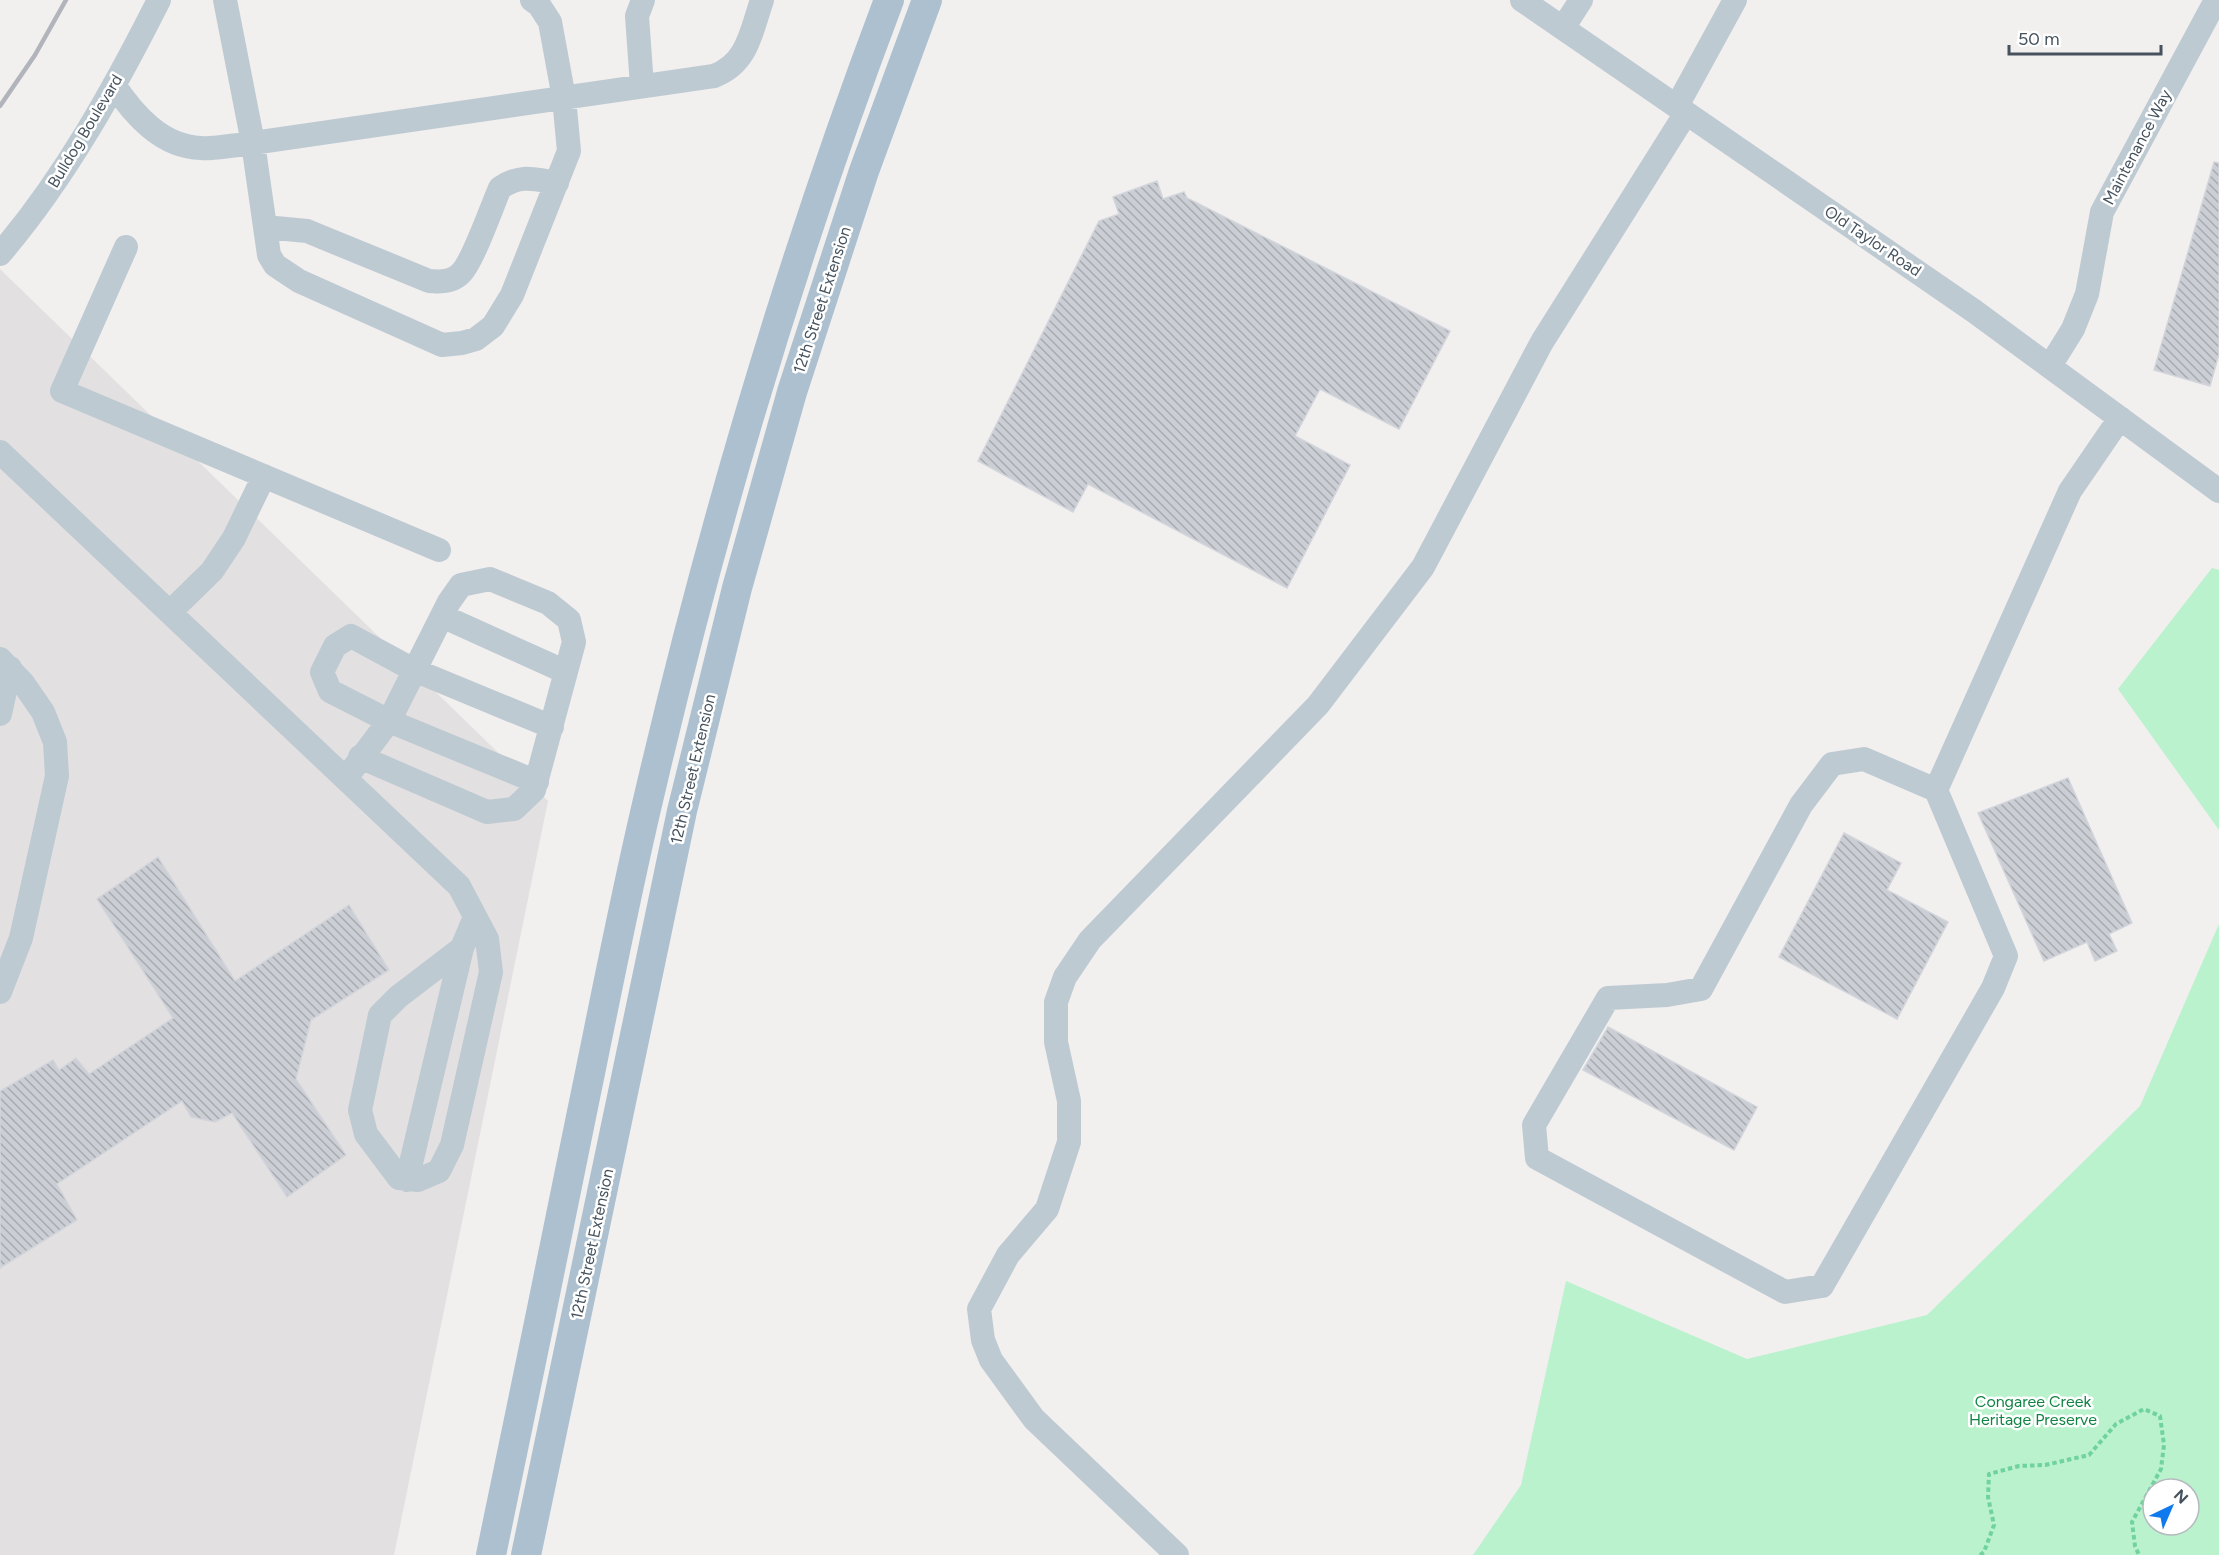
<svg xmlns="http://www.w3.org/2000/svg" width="2219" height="1555" font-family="Figtree,sans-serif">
	<defs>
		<pattern id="building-back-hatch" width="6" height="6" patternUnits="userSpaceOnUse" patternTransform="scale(1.5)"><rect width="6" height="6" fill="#cbced4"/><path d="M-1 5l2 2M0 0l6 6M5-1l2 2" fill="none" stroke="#a7aaaf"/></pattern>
	</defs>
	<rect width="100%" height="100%" fill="#f2efef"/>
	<path fill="#e3e0e1" d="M0,269L548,801L394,1555H0Z"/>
	<path fill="#baf2cd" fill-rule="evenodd" d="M2212,568L2219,570V830L2118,689Z
		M2219,924V1555H1473L1521,1485L1566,1281L1747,1359L1927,1315L2140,1106ZM2153,1489H2189V1525H2153Z"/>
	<path fill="url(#building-back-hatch)" stroke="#d2d5db" stroke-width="1.5" d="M2214,162L2219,163V354L2210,386L2154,370Z
		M1157,181L1163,199L1184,192L1187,198L1450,331L1399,429L1320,389L1295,436L1350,465L1287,588L1088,484L1073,512L978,461L1099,221L1119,214L1113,197Z
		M2068,778L2132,923L2109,934L2117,951L2095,961L2087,942L2044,961L1978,813Z
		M1844,833L1901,863L1887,890L1948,922L1897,1019L1779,957Z
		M158,857L235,981L349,905L389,970L311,1020L296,1079L346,1155L287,1197L232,1113L215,1122L191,1117L182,1101L57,1184L77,1220L0,1268V1091L53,1060L59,1070L76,1058L89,1074L173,1018L97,899Z
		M1608,1027L1757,1107L1734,1150L1583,1070Z"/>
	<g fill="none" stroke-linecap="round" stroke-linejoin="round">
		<path stroke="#70d29d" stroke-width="4" stroke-dasharray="4.5 3" stroke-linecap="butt" d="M1980,1555L1984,1552L1994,1525L1988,1497L1989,1474L2019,1466L2045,1465L2089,1455L2116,1424L2144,1409L2160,1416L2164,1445L2161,1469L2132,1522L2135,1546L2139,1555"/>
		<path stroke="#becad2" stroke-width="24" d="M225,0L253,143L269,255L275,265L299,281L442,345L462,343L476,339L493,326L512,295L569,151L564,98L550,22L539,5L532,0
			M1522,0L1974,311L2219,491
			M1563,28L1581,0
			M114,85C134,115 162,147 201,148C213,149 226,146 239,145L714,76C748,63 751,32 762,0
			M642,86L637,16L643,0
			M1677,106L1735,0
			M265,227L307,231L429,281C439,282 452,282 460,274C472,264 492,206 500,188C521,174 533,179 557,183
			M126,247L62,391L439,550
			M0,254C65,178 114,89 159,0
			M2050,366L2073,329L2087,294L2102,212L2216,0
			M0,452L459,886L487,939L491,972L452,1145L439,1171L418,1180L399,1178L366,1134L360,1110L380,1015L398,997L462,948L475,917
			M170,612L212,571L234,538L264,476
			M442,616L566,672
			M0,659L23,683L43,712L55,742L57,776L21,938L0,992
			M0,714L10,668
			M346,778L389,721L449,602L461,585L490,579L548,603L569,620L574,642L534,790L514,809L487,812L360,757
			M537,782L389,721L330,691L322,672L335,646L351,636L414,670L552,727
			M1936,790L1864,759L1832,764L1801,805L1701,989L1667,995L1608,998L1534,1125L1537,1158L1785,1292L1822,1286L1993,988L2006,956L1936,790L2070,491L2120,418
			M407,1180L462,948
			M1177,1555L1034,1419L991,1360L983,1340L979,1309L1008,1255L1047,1209L1069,1142V1101L1056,1042V1002L1065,977L1090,940L1318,705L1423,567L1542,342L1686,113"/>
		<path stroke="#adc0d0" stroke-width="30" d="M491,1555C522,1407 552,1260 582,1112C604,1006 624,901 649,796C712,526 791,259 889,0
			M526,1555L682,811L737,588L792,392L864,171L927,0"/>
		<path stroke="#b1b4ba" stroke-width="4.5" d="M0,106L35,55L66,0"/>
	</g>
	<g text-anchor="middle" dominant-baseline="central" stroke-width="5" stroke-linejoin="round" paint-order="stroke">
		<g font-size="16" fill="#46535e" stroke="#fff">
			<text transform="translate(85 131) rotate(-59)">Bulldog Boulevard</text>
			<text transform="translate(2137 147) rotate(-62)">Maintenance Way</text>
			<text transform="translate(1873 241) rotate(34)">Old Taylor Road</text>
			<text transform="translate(822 300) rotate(-72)">12th Street Extension</text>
			<text transform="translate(693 769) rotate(-77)">12th Street Extension</text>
			<text transform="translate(592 1244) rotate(-78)">12th Street Extension</text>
		</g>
		<g font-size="16" fill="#118445" stroke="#fff">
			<text x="2033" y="1401">Congaree Creek<tspan x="2033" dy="18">Heritage Preserve</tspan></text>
		</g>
	</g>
	<g transform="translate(2171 1507) rotate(44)"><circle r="28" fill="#ffffff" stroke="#b5babf" stroke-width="1.5"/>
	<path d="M0-4.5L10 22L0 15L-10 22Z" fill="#0e7aed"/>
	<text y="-9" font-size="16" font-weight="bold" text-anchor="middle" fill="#46535e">N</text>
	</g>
	<path d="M2009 45v9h152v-9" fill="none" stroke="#46535e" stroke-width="3"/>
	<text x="2018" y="45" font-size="18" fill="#46535e" stroke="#ffffff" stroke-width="4.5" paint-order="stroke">50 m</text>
</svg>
